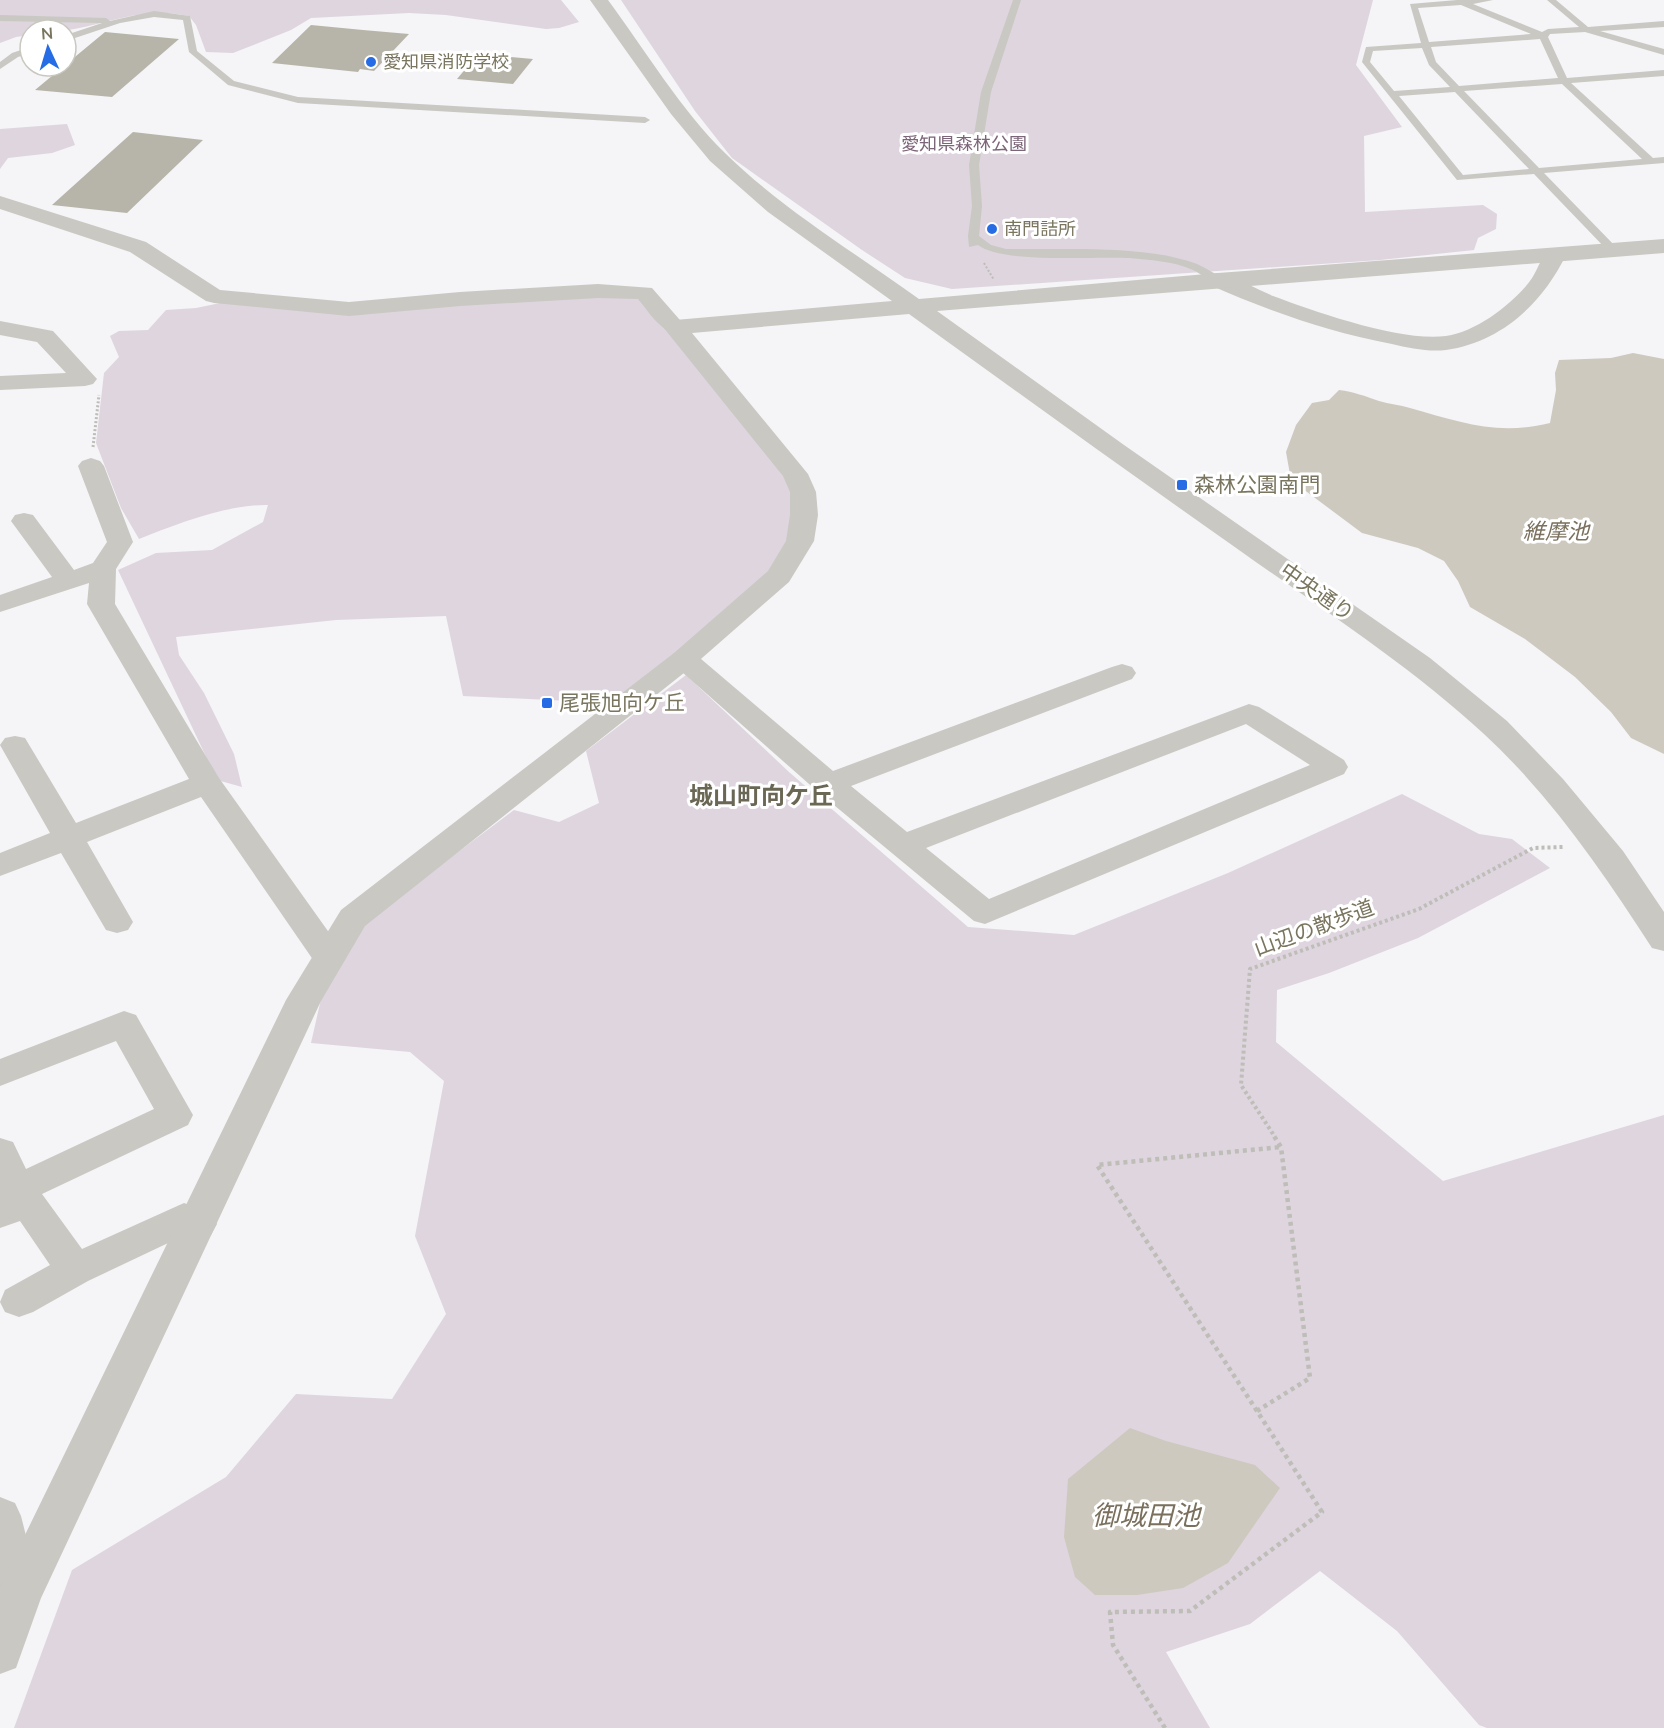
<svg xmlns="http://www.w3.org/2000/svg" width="1664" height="1728" font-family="'Nunito Sans','Noto Sans JP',sans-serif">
	<rect width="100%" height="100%" fill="#f5f4f7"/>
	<path fill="#ded5de" d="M0,0H561L579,22L559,28L546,29L446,15L409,13L311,18L291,30L233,53L206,52L196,25L189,16C143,6 112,23 68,30C56,31 42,30 30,30V35L16,37L0,43Z
		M621,0H1373L1356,65L1402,127L1364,136L1365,212L1483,205L1497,214L1496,229L1478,238L1474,250L1380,260L952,289L905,278L862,250L732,158L695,111Z
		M67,124L75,145L52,153L8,158L0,169V129Z
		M642,295L792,474V539L769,572L677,653L617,698L571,701L463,696L446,616L336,620L176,637L179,655L204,693L234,754L242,787L217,780L118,570L156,553L212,550L263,522L268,505C229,504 176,524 139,539L121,508L96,443L104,373L119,357L110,336L119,331L148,330L166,310L196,308L235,300L350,310Z
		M686,675L789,772L968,927L1074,935L1228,873L1402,794L1479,834L1512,839L1550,868L1418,938L1329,973L1277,990L1276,1042L1443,1181L1664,1115V1728H1487L1479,1725L1397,1631L1320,1571L1250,1624L1166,1652L1210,1728H14L72,1570L226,1477L296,1394L392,1399L446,1314L415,1236L444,1081L410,1052L311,1043L326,977L366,921L514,810L559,822L599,803L586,751Z"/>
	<path fill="#cec9bf" d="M1633,353L1664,359V754L1631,738L1611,712L1575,677L1525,639L1470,607L1458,581L1444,561L1418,548L1362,533L1291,480L1286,452L1296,425L1312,403L1329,400L1339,390C1354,392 1365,396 1379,401C1389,404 1400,405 1410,408C1460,422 1497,436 1550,423L1556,390L1555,373L1559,360L1611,358Z
		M1130,1428L1166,1441L1255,1465L1280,1488L1228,1563L1183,1588L1137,1595H1095L1075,1577L1064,1537L1068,1479Z"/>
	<path fill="#b7b5a9" d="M311,25L363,30L409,34L374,71L360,69L358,72L272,63Z
		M105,32L179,39L112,97L35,90Z
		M478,54L533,59L513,84L457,79Z
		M133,132L203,140L127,213L52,205Z"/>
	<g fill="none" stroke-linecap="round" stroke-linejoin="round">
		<path stroke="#bebdb8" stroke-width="2" stroke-dasharray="2 2" stroke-linecap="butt" d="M984,263L994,280"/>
		<path stroke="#bebdb8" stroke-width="3" stroke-dasharray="2 2" stroke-linecap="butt" d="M93,447L99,395"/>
		<path stroke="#bebdb8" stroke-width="4" stroke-dasharray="3 3" stroke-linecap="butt" d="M1273,1134L1241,1085L1250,969L1419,909L1533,848L1563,847"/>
		<path stroke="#bebdb8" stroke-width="4.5" stroke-dasharray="4 4" stroke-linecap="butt" d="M1257,1411L1097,1165L1281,1147
			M1165,1728L1113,1645L1110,1612L1190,1611L1322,1512L1257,1411L1310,1378L1281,1147L1272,1133"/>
		<path fill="#c9c8c2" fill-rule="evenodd" d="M1013,0H1021L991,92L979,165L982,206L979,236L991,245L1006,249C1064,250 1143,244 1197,264C1206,268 1214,273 1222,278V282C1211,284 1202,274 1193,270C1173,261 1150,260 1129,258C1095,256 1002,264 978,245L969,247L968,236L972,206L969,165L981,92Z
			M1457,0H1493L1473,4L1542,32L1548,29L1579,27L1547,0H1556L1588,27L1664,21V27L1600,31L1664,49V55L1585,32L1550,34L1548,37L1567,78L1664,70V76L1571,83L1653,158L1664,157V163L1544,173L1617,248V252H1609L1534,174L1457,180L1362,62L1366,47L1421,43L1410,4ZM1461,5L1531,34L1429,42L1418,8ZM1540,39L1558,78L1459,86L1436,62L1431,47ZM1422,48L1429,65L1450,87L1394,91L1370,62L1373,51ZM1562,84L1642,159L1539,168L1464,91ZM1455,92L1529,169L1463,175L1399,96Z
			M154,11L190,16L197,51L234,81L298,97L645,117L650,120L645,123L298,103L228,85L189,52L183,20L154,17L120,23L66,41V35L102,23L0,21V15L106,18L110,21Z
			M30,47V53L18,57L0,69V62L12,53Z"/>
		<path fill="#c9c8c2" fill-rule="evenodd" d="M0,196L146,242L220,290L349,302L460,292L598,284L652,288L686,327L683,332C663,337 650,313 638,299L598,298L460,306L349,316L214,303L206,301L130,252L0,209Z
			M1555,248L1563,250L1566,255C1542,304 1501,342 1446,350C1428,352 1409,348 1392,344C1328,332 1269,311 1210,285L1207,280L1210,275L1218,273C1237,278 1255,288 1273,296C1316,312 1401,342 1446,336C1475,332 1508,307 1526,286C1536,275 1539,262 1547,250Z
			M0,321L53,331L97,379L93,384L85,386L0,390V376L66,373L37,342L0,335Z
			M91,458L100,461L104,466L133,542L116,569L115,604L219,778L340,948L344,956L340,964L328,968L316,964L201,797L87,842L133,922L128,930L117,933L106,930L61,853L0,876V853L50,833L0,745L5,738L15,736L25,738L76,823L189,779L87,604L89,583L0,612V595L52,577L11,521L15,515L24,513L33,515L74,570L93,563L107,542L78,466L82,461Z
			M684,650L694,653L833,771L1112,667L1122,664L1132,667L1136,673L1132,679L851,786L907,832L1249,704L1259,707L1344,760L1348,767L1344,774L985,924L974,921L817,791L674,665L670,659L674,653ZM1246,724L1310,765L989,899L926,848Z
			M124,1011L136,1015L193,1115L188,1125L42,1194L82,1249L184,1203L211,1213L217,1224L211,1235L198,1239L185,1235L88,1281L33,1312L19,1317L5,1312L0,1302L5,1290L50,1265L20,1221L0,1228V1138L13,1142L26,1169L154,1109L116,1041L0,1086V1059Z
			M0,1497L15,1503L21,1516L41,1595L34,1609L0,1625Z"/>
		<path fill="#c9c8c2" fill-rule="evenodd" d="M590,0H608C645,50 681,110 725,153C782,209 854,252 919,299L1218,273L1664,239V253L937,311L1124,445L1430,658L1507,721L1563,779L1623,851L1664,912V951L1652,948C1603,872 1551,796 1484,734C1409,665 1322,609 1239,550C1128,472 1019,393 909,314L692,333L808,474L816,492L818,515L814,541L789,582L694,665L365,926L321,1001L41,1598L16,1668L0,1674V1587L3,1580L286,1000L341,910L674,653L768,571L786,541L790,515V492L783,476L663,327L667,322L675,320L892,301L768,212L710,161L671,114Z"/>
	</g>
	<g fill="#266ce5" stroke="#fff" stroke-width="2">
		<circle cx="371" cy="62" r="6"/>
		<circle cx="992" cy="229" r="6"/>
		<rect x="1176" y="479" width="12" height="12" rx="3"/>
		<rect x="541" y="697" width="12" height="12" rx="3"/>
	</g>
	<g text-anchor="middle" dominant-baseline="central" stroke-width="6" stroke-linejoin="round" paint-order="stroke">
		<g font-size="18" fill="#79755e" stroke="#fff" text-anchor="start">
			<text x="383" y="62">愛知県消防学校</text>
			<text x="1004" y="229">南門詰所</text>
		</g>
		<g font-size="18" fill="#7c6578" stroke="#fff">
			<text x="964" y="144">愛知県森林公園</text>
		</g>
		<g font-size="21" fill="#79755e" stroke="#fff" text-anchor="start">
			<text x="1194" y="485">森林公園南門</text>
			<text x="559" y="703">尾張旭向ケ丘</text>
		</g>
		<g font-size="21" fill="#79755e" stroke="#fff">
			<text transform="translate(1317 592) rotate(35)">中央通り</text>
			<text transform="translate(1314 928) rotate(-20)">山辺の散歩道</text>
		</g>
		<g font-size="22" font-style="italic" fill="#7a705d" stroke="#fff">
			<text x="1556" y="532">維摩池</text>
		</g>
		<g font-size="24" font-weight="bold" fill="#6a6754" stroke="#fff">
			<text x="761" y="796">城山町向ケ丘</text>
		</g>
		<g font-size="27" font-style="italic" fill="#7a705d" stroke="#fff">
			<text x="1146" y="1516">御城田池</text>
		</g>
	</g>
	<g transform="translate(48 48) rotate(356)"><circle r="28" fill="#ffffff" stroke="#c9c8bf" stroke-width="1.5"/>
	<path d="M0-4.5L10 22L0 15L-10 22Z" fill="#266ce5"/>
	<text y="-9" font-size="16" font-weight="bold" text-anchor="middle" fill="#79755e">N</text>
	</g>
</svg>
